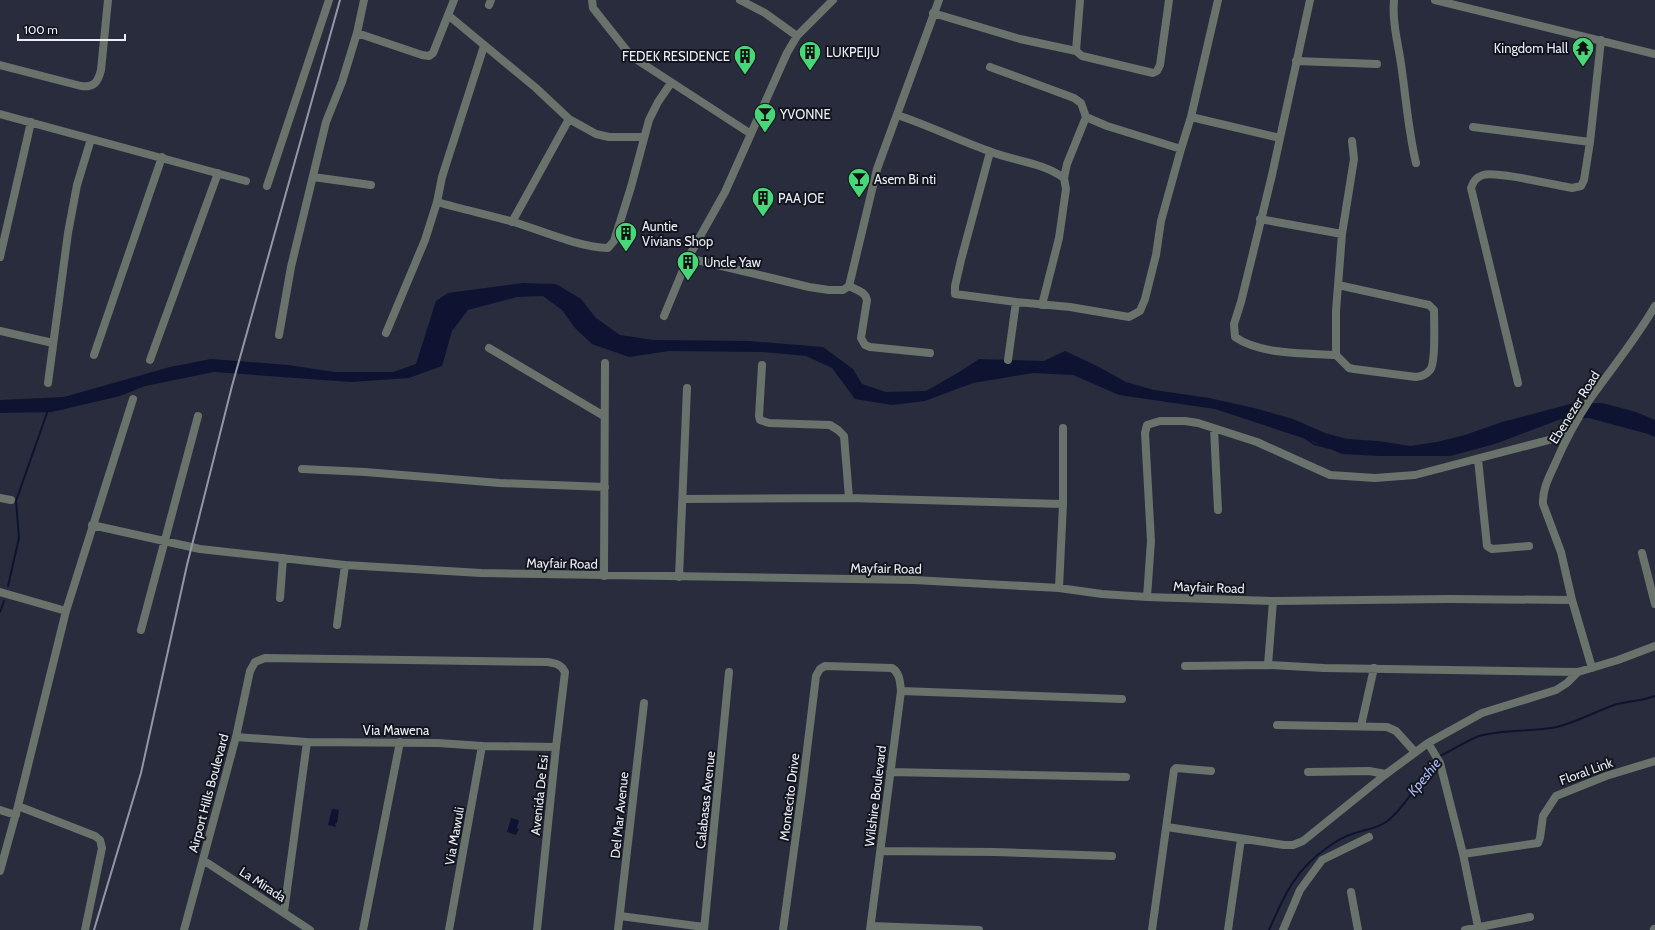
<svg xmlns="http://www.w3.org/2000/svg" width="1655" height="930" font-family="Cabin,sans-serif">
	<rect width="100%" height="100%" fill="#282c3d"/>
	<path fill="#0f1332" d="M523,283L556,284L581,299L596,318L620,335L653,340L749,341L823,347L853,369L862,384L886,392L926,391L961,371L979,359L1044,361L1065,351L1097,366L1126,382L1154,390L1209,398L1254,408L1293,419L1325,433L1347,439L1378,441L1410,446L1437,442L1465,435L1502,422L1574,403H1602L1636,412L1655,420V437L1648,434L1589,418L1561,419L1495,444L1450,456H1380L1342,454L1309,440L1215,409L1119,395L1073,375L1033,373L973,383L925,401L892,405L855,399L832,368L806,356L763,352L669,351L629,357L592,344L575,328L562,310L543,296L517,297L468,310L452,331L442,366L409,378L351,382L214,372L145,386L120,396L52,412L0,413V400L64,397L170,367L211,359L288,365L335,372H393L416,364L436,301L448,293Z
		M332,809L339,810L337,823L335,824L336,827L328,825Z
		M511,818L519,820L517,828L519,829L516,835L507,832Z"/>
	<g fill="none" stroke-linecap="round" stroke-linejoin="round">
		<path stroke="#0f1332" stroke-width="2" d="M1305,438L1314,444L1330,448
			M8,586L19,538L16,501L48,410
			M0,612L4,601
			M1438,757C1449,752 1468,740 1479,736C1504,729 1531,732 1557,727C1576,722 1595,712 1614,705C1627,701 1643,701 1655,696
			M1269,930C1285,894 1295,870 1328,847C1335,842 1343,837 1352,834C1363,830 1376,829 1386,822C1402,811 1423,776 1435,760"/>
		<path stroke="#6a726c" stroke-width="8" d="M592,0L593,8L631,56L751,134
			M740,0L765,13L797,36
			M833,0L797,36L787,53L725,192L688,258L809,287L829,290H843L849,286L877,169L939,0
			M1080,0L1076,51L1082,56L1153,73L1157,71L1160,65L1169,0
			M1310,0L1272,175L1241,302L1234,324L1235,337C1261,355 1304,353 1336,355
			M1394,0C1392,22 1398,43 1401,64C1406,97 1408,130 1416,163
			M1435,0L1655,54
			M489,5L491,0
			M933,13L1020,39L1076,51
			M448,15L536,88L569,119L596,134L609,137H644
			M357,33L422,55L429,56L433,53L454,0
			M1296,61L1377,64
			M0,65L81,86C94,88 98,82 101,70L108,0
			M990,67L1074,98L1081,103L1086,117L1067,164L1064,178L1066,189L1059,238L1042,305
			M0,114L246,181
			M897,115C928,125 958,140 989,151C1013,161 1042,162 1064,178
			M1086,117L1107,126L1181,149
			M1191,117L1280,138
			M1473,127L1590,142
			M990,152L961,260L955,286V294L1016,302L1070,307L1129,317L1140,311L1145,299L1156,255L1161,221L1181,149L1191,117L1218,0
			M313,177L371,185
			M267,186L329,0
			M437,202C462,209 488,215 514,222C542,231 579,247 608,248L614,241L631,187L649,120L658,102L671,83
			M1260,219L1342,234
			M512,222L569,119
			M0,257L31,122
			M1338,285L1429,305L1434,310C1434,321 1436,363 1430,370C1426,375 1422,376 1416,377L1354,369L1349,368L1336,355V311L1342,234L1354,159L1352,141
			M849,286C856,290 865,291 867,300L861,338L865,345L870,347L930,353
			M664,316L688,258
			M0,331L53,343
			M386,333L425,240L437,202L442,177L484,46
			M279,335L291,267L326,122L342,82L357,33L364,0
			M489,348L604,416
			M94,355L162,157
			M150,360L218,173
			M1008,360L1016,302
			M762,365L759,416L760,420L769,423L830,425L838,430L844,436L849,498
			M48,383L68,233L77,185L91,139
			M1518,383L1471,188C1473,181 1477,177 1483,175C1497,171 1555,185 1572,188L1581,186L1584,180L1590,142L1601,40
			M1214,429L1218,510
			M1478,459L1487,546L1492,549L1529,546
			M302,469L365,472L500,483L605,487
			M0,498L11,500
			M683,499L849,498L1063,504
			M92,525L200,549L345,565L481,573L914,580L1059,588L1102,594L1147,597L1273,601L1449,599L1572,600
			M1642,553L1655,604
			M604,576L605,363
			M679,577L687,388
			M1059,588L1063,504V428
			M0,592L66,611
			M1147,597L1151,541L1145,433L1147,425L1160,421H1185L1198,423L1257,442L1330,475L1375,478L1415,475L1568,435
			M280,598L283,558
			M337,625L345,565
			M141,630L198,416
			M1268,665L1273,601
			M1185,666L1268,665L1324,668L1578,672L1618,660L1655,646
			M1592,668L1572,600L1561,552L1543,504C1542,490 1549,477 1555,464C1565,441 1576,420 1590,399C1612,368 1636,339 1655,306
			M901,691L1122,699
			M1277,725L1387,727L1396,731L1415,752
			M1361,726L1374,668
			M236,737L307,742L438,743L482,746L556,747
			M1428,743L1440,763L1463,854
			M890,772L1126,777
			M1308,772L1369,771L1386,774
			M18,806L95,836L100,840L102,848L85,930
			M0,810L16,815
			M1167,827L1284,845H1293L1303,841L1386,774L1428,743L1482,713L1556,690L1567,683L1578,672
			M881,851L994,852L1112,856
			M203,860L310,930
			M0,871L18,806L66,611L133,399
			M1351,892L1358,930
			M284,912L307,742
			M620,916L704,927
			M871,926L979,930
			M1478,927L1463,854L1538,843L1540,838L1543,816L1556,796L1606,776L1655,761
			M1654,929L1655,930
			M184,930L236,737L250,671L255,662L265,658L547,662C555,663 561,664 565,672L556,747L537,930
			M363,930L400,742
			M449,930L482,746
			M618,930L644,703
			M704,930L729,672
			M783,930L802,791L816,676L820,669L825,666L892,668C900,673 900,682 901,691L870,930
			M1152,930L1174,770L1176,768L1211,771
			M1228,930L1241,839
			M1283,930L1300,890L1322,860L1369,837
			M1465,930L1530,917"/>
		<path stroke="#9397a5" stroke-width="2" d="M94,930L141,773L187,565L232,386L340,0"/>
	</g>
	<defs>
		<g id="temple-pin" transform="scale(1.15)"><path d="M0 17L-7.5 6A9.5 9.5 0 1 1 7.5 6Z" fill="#48d778" stroke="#13151c"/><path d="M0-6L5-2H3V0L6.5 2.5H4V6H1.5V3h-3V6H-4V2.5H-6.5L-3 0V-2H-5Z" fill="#111"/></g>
		<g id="building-pin" transform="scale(1.15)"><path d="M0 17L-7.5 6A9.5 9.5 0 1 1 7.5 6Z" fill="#48d778" stroke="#13151c"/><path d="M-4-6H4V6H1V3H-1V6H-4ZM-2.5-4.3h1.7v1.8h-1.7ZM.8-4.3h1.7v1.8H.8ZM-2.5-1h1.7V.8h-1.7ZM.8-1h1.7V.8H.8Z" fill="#111"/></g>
		<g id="bar-pin" transform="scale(1.15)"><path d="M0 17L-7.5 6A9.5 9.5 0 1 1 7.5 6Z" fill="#48d778" stroke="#13151c"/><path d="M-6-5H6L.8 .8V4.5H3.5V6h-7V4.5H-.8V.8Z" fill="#111"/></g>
	</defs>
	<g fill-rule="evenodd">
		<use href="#temple-pin" x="1583" y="48"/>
		<use href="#building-pin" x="810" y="52"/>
		<use href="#building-pin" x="745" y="56"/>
		<use href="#bar-pin" x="765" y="114"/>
		<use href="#bar-pin" x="859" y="179"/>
		<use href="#building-pin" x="763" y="198"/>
		<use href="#building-pin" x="626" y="233"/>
		<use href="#building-pin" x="688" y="262"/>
	</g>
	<g text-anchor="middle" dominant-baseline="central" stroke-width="4" stroke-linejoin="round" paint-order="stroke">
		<g font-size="13" fill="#ebeefa" stroke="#13151c" text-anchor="start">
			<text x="1568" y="48" text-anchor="end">Kingdom Hall</text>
			<text x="826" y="52">LUKPEIJU</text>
			<text x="730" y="56" text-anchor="end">FEDEK RESIDENCE</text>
			<text x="780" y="114">YVONNE</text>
			<text x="874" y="179">Asem Bi nti</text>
			<text x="778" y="198">PAA JOE</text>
			<text x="642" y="226">Auntie<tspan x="642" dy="15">Vivians Shop</tspan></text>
			<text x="704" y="262">Uncle Yaw</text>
		</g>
		<g font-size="13" fill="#ebeefa" stroke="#13151c">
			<text transform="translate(1574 407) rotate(-58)">Ebenezer Road</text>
			<text transform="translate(562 563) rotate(1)">Mayfair Road</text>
			<text transform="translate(886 568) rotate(1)">Mayfair Road</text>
			<text transform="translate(1209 587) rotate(2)">Mayfair Road</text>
			<text x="396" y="730">Via Mawena</text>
			<text transform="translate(1586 771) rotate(-20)">Floral Link</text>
			<text transform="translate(208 793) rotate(-75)">Airport Hills Boulevard</text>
			<text transform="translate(539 795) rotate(-84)">Avenida De Esi</text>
			<text transform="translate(875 796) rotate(-83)">Wilshire Boulevard</text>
			<text transform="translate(789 797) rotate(-83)">Montecito Drive</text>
			<text transform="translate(705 800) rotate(-84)">Calabasas Avenue</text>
			<text transform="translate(619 815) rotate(-84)">Del Mar Avenue</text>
			<text transform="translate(454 836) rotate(-80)">Via Mawuli</text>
			<text transform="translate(263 884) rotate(33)">La Mirada</text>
		</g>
		<g font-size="14" font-style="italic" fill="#adbbfa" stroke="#13151c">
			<text transform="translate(1424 777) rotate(-51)">Kpeshie</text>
		</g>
	</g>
	<path d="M18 34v6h107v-6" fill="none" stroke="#ebeefa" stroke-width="2"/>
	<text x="24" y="34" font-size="12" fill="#ebeefa" stroke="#13151c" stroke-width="3" paint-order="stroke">100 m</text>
</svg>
